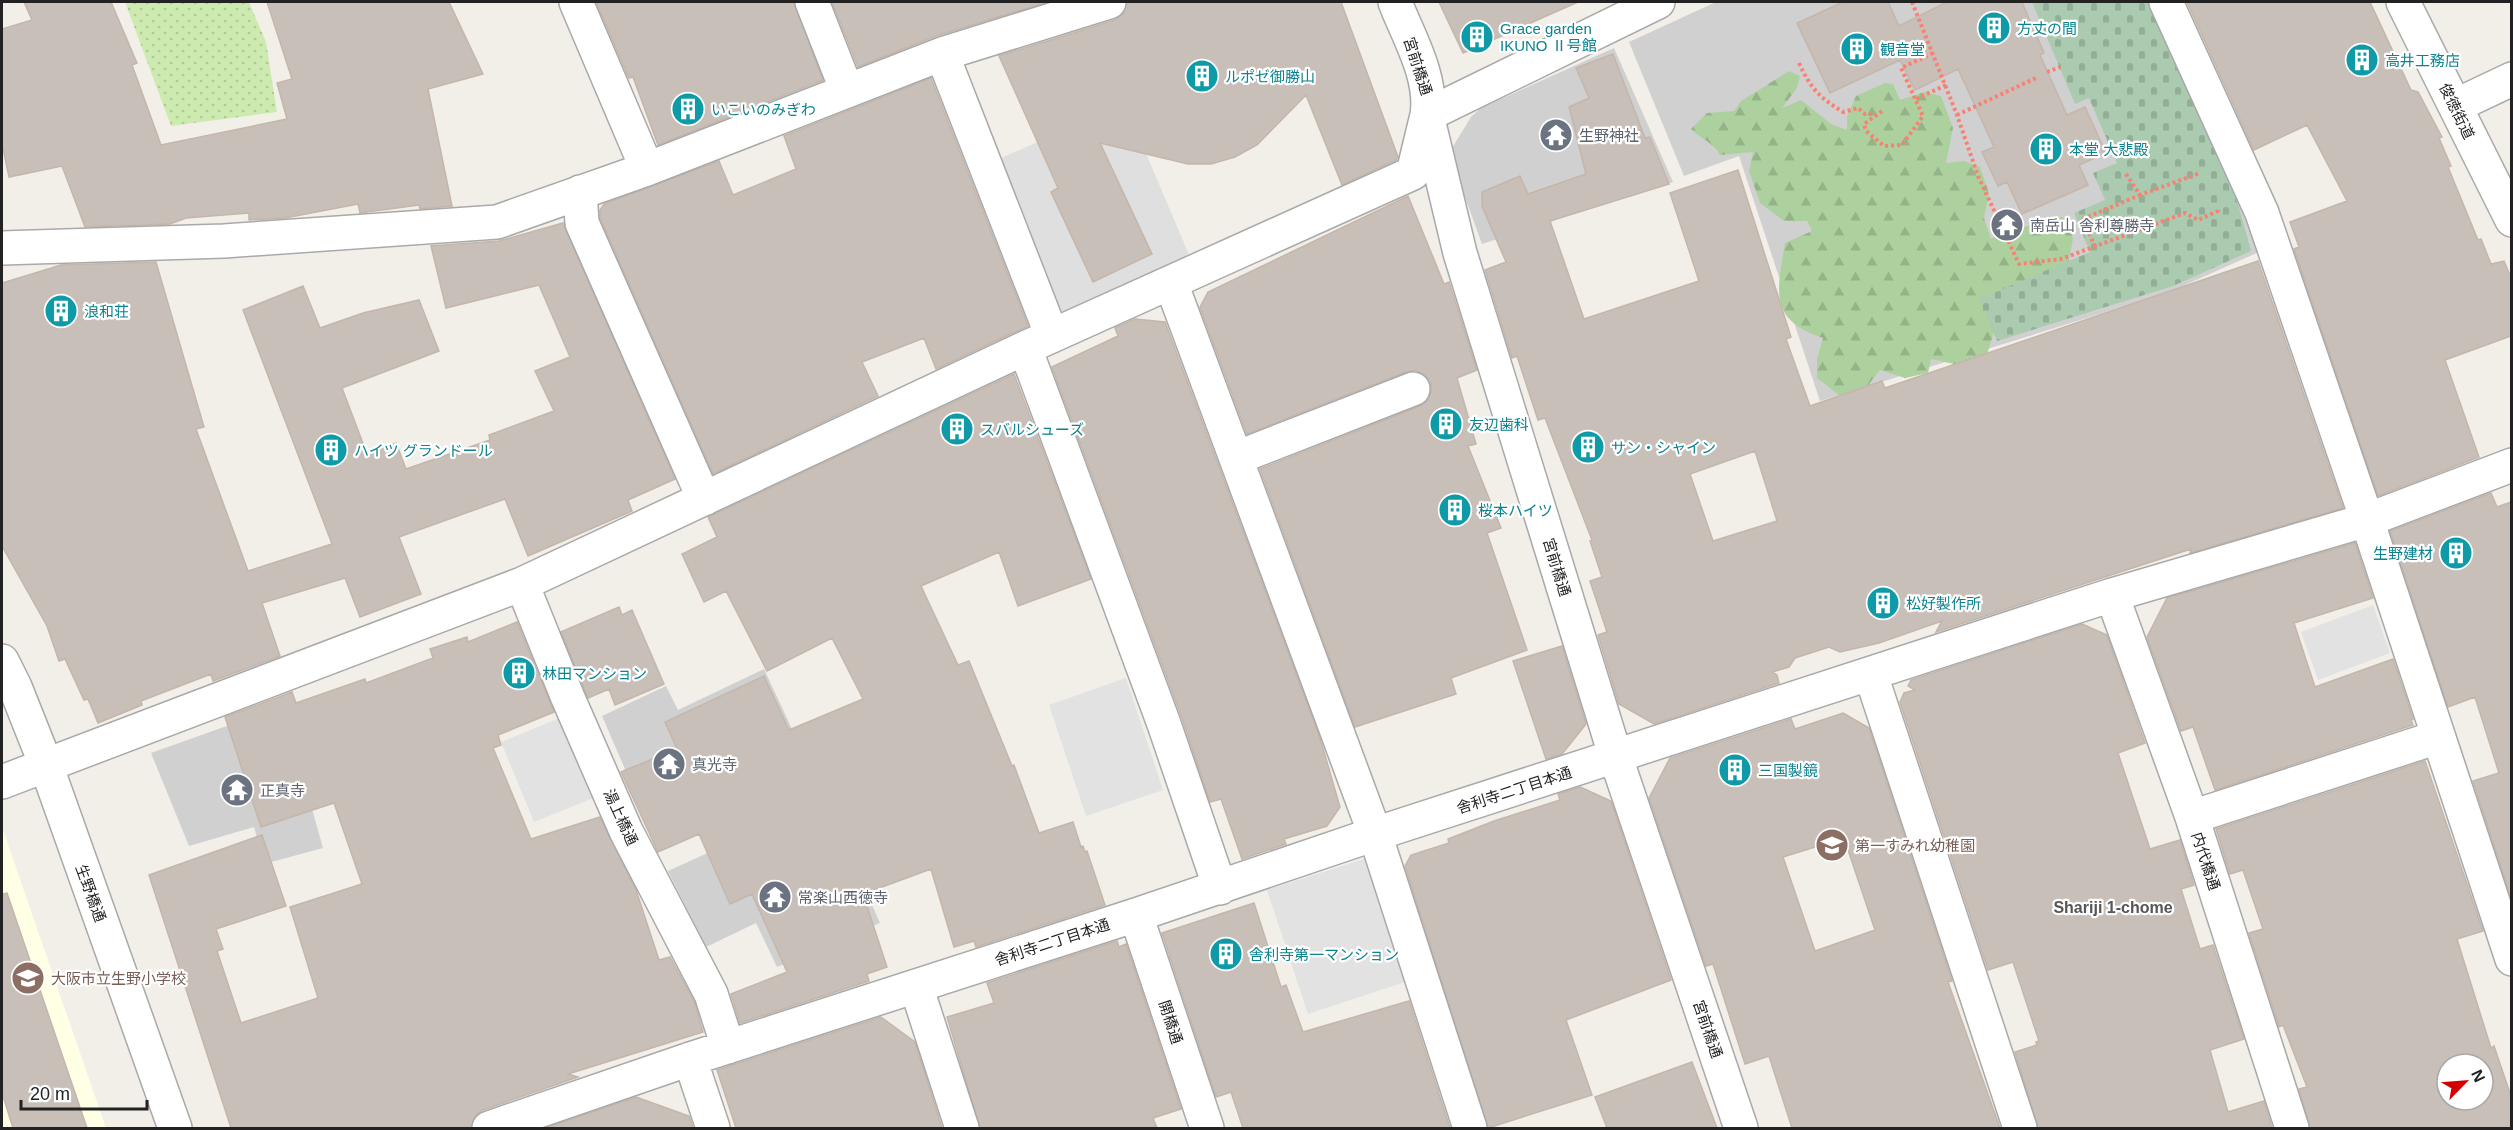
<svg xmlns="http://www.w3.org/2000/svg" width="2513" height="1130" font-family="Helvetica,'Noto Sans JP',sans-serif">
	<defs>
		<pattern id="grass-dots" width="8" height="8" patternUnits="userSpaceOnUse" patternTransform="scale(1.5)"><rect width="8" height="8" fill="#cdebb0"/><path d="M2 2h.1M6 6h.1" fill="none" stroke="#b0c997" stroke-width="1.8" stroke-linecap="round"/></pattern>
		<pattern id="forest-firs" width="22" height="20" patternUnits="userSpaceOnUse" patternTransform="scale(1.5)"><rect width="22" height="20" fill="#add19e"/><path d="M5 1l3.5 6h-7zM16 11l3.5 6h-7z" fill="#95b388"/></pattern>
		<pattern id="cemetery-stones" width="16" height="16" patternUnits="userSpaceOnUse" patternTransform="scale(1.5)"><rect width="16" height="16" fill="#aacbaf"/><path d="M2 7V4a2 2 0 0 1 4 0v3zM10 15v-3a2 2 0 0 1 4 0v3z" fill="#92ae96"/></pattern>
	</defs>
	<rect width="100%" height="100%" fill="#f2efe9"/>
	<path fill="#e0dfdf" d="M1125,104L1190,257L1059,313L994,161Z"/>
	<path fill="#ffffe5" d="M2,827L106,1128H2Z"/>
	<path fill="#d0d0d0" d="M1716,2H2157L2244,199L2259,252L2167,293L1820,401L1739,156L1684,176L1629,42Z
		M1614,48L1673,182L1482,244L1449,153L1471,117L1481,108Z
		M764,669L792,729L638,799L602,716L666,686L678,710Z
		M283,706L323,848L264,864L254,827L189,846L151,753Z
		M826,799L880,923L777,967L756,923L706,947L668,871Z"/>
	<path fill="url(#grass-dots)" d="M125,2H249L266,42L277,112L171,126Z"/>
	<path fill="url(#forest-firs)" d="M1789,71L1800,76L1797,88L1782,108L1801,100L1831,124L1847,130V117L1856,96L1885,83L1893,84L1900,100L1924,92L1941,96L1953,128L1946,163L1964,161L1980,167L1989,193L1984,218L1991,239L2013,225L2024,227L2062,217L2070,223L2073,239L2068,264L1995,328L1986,358L1968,367L1931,359L1928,373L1905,378L1880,370L1858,398H1843L1817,378V359L1823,338C1768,320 1777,291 1785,243L1812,231L1807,221H1784L1760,203L1749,171L1753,152L1720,155C1714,143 1701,139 1691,129L1707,113L1734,111L1741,101Z"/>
	<path fill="url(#cemetery-stones)" d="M2032,2H2149L2238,204L2251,251L2173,286L1997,341L1979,299L2090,252L2074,213L2105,200L2093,173L2117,163L2089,98L2075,104Z"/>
	<path fill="#e2e2e2" d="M2373,605L2390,653L2318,680L2301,632Z
		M1126,678L1163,790L1086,816L1049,705Z
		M562,717L596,797L534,822L501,742Z
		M1364,859L1405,982L1308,1014L1267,890Z"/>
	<path fill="#c7bfb8" stroke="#c4b6ab" stroke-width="1.5" fill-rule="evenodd" d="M24,2H111L137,63L132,65L161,145L287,119L277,83L292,79L267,2H449L483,74L428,89L452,206L420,209L419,205L360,213L358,204L285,218L249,220V213L186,218L170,224L85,227L62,166L9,177L2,144V29L32,20Z
		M596,2H794L823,80L658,145L633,77L629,78Z
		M832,2H1048L936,36L858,67Z
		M1127,2H1341L1398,157L1396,160L1342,185L1306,95L1257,145L1235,157L1211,164H1188L1100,143L1152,254L1093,282L1051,192L1058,188L999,56L1115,20L1123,14Z
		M1439,2H1578L1463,53Z
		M1843,2H1888L1899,26L1947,2H2022L2044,53L2040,55L2067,115L2085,107L2106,153L2079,165L2088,185L2022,214L2007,182L1998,186L1982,152L1994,147L1958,69L1915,90L1900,60L1830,93L1797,23Z
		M2187,2H2370L2411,90L2418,92L2442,137L2439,138L2451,166L2448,167L2478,240L2481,239L2491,264L2504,261L2511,278V336L2445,360L2479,457L2378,496L2294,249L2299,247L2290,222L2347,201L2307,125L2254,150Z
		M1613,54L1645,138L1650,137L1669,184L1550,221L1584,319L1699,281L1670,193L1738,170L1791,337L1786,339L1810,406L1882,381L1885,388L2258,261L2343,508L2190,553L2191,549L1936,632L1942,621L1879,643L1840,652L1829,647L1795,658L1789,667L1772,672L1777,675L1779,683L1654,724L1619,704L1598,635L1607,632L1590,581L1602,577L1590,541L1592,540L1545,418L1538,420L1517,356L1512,358L1485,270L1506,262L1482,206V192L1520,176L1528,194L1586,174L1569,107L1589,98L1576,68ZM1755,451L1777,521L1713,541L1690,474Z
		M931,78L1028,326L936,369L924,338L862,362L878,396L713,474L600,218V210L604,204L719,161L733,195L796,169L784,136Z
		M1408,196L1444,284L1449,282L1477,370L1457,378L1476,444L1468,446L1501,528L1487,533L1527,650L1451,678L1456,694L1355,727L1260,469L1420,406L1428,400L1431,392V383L1424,374L1415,370L1406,372L1247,434L1200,307L1208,292Z
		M563,223L675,479L628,500L632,511L528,556L505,499L399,537L421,594L360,617L345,578L262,603L280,656L213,681L211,674L141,701L142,705L98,723L88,699L84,700L65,659L59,661L47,626L2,546V283L61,265L156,262L204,427L196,429L248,571L332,544L243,310L303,286L320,328L363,313L419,300L439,351L342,388L367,454L396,443L406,469L490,440L489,435L554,411L535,371L570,357L539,285L446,308L431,246L499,241Z
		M1135,319L1165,322L1320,738L1340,807L1327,826L1284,839L1286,844L1242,859L1221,799L1210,802L1182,718L1052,367L1118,336L1115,328Z
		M1014,374L1091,579L1018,606L999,552L921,586L958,665L969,661L1012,766L1014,765L1039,833L1073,822L1081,847L1083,846L1085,852L1087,851L1105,905L976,947L974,941L954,947L931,869L863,894L887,967L867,974L869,981L740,1023L731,994L787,972L752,894L730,904L699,834L658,852L621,772L677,749L665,722L764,676L789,730L863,699L832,638L767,671L726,591L704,602L682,554L717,537L708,517Z
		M2491,493L2497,507L2511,502V898L2473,781L2499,773L2475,697L2448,707L2390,531Z
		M2355,543L2373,598L2294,623L2315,687L2393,659L2413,719L2411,720L2413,725L2215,790L2193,727L2181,731L2147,637L2167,598Z
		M619,607L622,615L632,610L664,684L615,705L609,689L588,698L561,632Z
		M517,622L554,712L498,735L501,745L493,748L531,839L600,817L636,890L659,960L670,957L694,1001L703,1032L568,1074L578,1077L483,1110L475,1116L471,1128H231L149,875L262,835L286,906L216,929L223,949L217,951L241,1023L318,998L290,907L362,884L334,803L261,827L225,717L292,692L296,703L365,679L366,683L433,658L430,649L467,637L468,642Z
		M2082,624L2107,635L2145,743L2118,753L2150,849L2180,840L2194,885L2181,889L2200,949L2213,945L2244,1039L2210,1050L2228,1112L2264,1101L2272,1128H2038L2015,1052L2037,1045L2036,1042L2039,1041L2013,962L1988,970L1900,702L1904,693L1915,690L1908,686L1911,680Z
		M1562,646L1586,724L1562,754L1546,759L1513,661Z
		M1843,713L1869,728L1952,981L1948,982L2000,1128H1792L1769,1056L1745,1064L1713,964L1706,966L1649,798L1670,758L1791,719L1795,729ZM1844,838L1875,930L1815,951L1783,857Z
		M2425,761L2483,931L2457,939L2491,1048L2494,1046L2511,1096V1128H2310L2299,1089L2307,1087L2283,1025L2279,1027L2249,933L2263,929L2243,870L2230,874L2216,829ZM2447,1064H2483V1100H2447Z
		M1580,787L1611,801L1671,980L1566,1020L1592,1095L1488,1128L1405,866L1411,855L1449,843L1448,839L1494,821L1560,800L1558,794Z
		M7,893L87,1128H13L2,1093V894Z
		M1254,903L1281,987L1286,985L1303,1032L1409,1001L1450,1128H1243L1231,1092L1216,1097L1162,933Z
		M1117,941L1119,947L1126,944L1181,1109L1153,1118L1157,1128H980L947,1017L994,1003L987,983Z
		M881,1017L915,1042L942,1128H736L717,1070Z
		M1692,1062L1717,1128H1607L1595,1097Z
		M636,1097L689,1116L693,1128H545Z"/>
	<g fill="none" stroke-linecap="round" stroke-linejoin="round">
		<g stroke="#a9a9a9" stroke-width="36">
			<path id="minor" d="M576,2L647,169
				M812,2L847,91
				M1395,2C1408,36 1433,77 1427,115L1460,253L1616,758L1741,1128
				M2166,2L2262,213L2367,520L2512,959
				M2403,2L2512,220
				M942,54L1052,336
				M2455,106L2512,79
				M1427,115L1658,2
				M580,192L582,223L704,499
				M2,248L224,241L497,222L647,169L942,54L1109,2
				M1171,283L1375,834L1470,1128
				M1025,348L1164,724L1220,888
				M1236,458L1413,389
				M522,584L568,698L626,831L711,994L728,1047
				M2112,595L2192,817L2292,1128
				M2,661L15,687L46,765L175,1128
				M1871,675L2020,1128
				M2,782L522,584L1025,348L1413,173L1427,115
				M2192,817L2438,737
				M1136,915L1207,1128
				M916,986L962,1128
				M690,1059L713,1128
				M489,1128L690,1059L1136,915L1375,834L2112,595L2367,520L2512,465"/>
		</g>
		<path stroke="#fa8072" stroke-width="4" stroke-dasharray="3 3" stroke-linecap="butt" d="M1912,2L1957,115L1978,176L2019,264L2061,259L2185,213L2198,220L2218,211L2217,209
			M1799,63C1811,89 1819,97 1843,112L1858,108L1865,114H1875
			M2047,72L2060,67
			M1916,99L1946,85
			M1882,111L1864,124L1866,131L1884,146L1902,145L1923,116L1901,68L1933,53
			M1957,115L2038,77
			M2126,174L2140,195L2200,173
			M2095,247L2083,219L2140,195"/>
		<use href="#minor" stroke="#fff" stroke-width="33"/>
	</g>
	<defs>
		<g id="building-disc" transform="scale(1.725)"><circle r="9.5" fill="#0f9aa8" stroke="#fff"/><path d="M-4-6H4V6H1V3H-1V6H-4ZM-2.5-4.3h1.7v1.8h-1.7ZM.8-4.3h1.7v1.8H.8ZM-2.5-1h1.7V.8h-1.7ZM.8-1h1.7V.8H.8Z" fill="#fff"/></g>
		<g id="temple-disc" transform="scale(1.725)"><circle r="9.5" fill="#6b7280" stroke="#fff"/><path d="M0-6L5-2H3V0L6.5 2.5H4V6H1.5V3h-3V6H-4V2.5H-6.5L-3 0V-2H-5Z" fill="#fff"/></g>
		<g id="school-disc" transform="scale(1.725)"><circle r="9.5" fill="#8d6e63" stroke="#fff"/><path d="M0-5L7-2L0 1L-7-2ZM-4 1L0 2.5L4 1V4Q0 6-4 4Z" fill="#fff"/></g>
	</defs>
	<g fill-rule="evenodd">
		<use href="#building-disc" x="1994" y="28"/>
		<use href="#building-disc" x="1477" y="37"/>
		<use href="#building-disc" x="1857" y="49"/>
		<use href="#building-disc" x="2362" y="60"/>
		<use href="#building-disc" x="1202" y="76"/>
		<use href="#building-disc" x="688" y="109"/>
		<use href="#temple-disc" x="1556" y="135"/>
		<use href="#building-disc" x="2046" y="149"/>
		<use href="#temple-disc" x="2007" y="225"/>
		<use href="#building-disc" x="61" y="311"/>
		<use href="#building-disc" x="1446" y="424"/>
		<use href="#building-disc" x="957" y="429"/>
		<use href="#building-disc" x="1588" y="447"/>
		<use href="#building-disc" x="331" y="450"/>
		<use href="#building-disc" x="1455" y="510"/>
		<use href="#building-disc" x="2456" y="553"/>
		<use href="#building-disc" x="1883" y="603"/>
		<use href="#building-disc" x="519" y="673"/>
		<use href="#temple-disc" x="669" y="764"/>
		<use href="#building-disc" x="1735" y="770"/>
		<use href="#temple-disc" x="237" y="790"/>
		<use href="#school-disc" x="1832" y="845"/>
		<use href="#temple-disc" x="775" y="897"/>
		<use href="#building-disc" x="1226" y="954"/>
		<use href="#school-disc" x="28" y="978"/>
	</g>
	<g text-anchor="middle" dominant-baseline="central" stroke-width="4.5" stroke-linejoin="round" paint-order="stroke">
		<g font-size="15" fill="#0d838f" stroke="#fff" text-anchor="start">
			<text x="1500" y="28">Grace garden<tspan x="1500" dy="17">IKUNO Ⅱ号館</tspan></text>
			<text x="2017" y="28">方丈の間</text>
			<text x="1880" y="49">観音堂</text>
			<text x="2385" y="60">高井工務店</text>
			<text x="1225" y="76">ルポゼ御勝山</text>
			<text x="711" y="109">いこいのみぎわ</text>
			<text x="2069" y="149">本堂 大悲殿</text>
			<text x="84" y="311">浪和荘</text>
			<text x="1469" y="424">友辺歯科</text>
			<text x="980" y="429">スバルシューズ</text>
			<text x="1611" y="447">サン・シャイン</text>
			<text x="354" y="450">ハイツ グランドール</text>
			<text x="1478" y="510">桜本ハイツ</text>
			<text x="2433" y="553" text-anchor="end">生野建材</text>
			<text x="1906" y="603">松好製作所</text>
			<text x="542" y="673">林田マンション</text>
			<text x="1758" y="770">三国製鏡</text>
			<text x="1249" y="954">舎利寺第一マンション</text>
		</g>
		<g font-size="15" fill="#222" stroke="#fff">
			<text transform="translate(1418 66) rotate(72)">宮前橋通</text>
			<text transform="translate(2457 111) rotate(64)">俊徳街道</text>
			<text transform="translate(1557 567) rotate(73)">宮前橋通</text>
			<text transform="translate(1514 790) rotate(-18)">舎利寺二丁目本通</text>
			<text transform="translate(621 817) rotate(65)">湯上橋通</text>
			<text transform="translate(2206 861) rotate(72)">内代橋通</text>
			<text transform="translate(91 893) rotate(70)">生野橋通</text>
			<text transform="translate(1052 942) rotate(-18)">舎利寺二丁目本通</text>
			<text transform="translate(1171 1022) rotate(72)">開橋通</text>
			<text transform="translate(1708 1029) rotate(71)">宮前橋通</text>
		</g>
		<g font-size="15" fill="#5b616d" stroke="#fff" text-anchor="start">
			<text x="1579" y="135">生野神社</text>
			<text x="2030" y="225">南岳山 舎利尊勝寺</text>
			<text x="692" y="764">真光寺</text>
			<text x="260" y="790">正真寺</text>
			<text x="798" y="897">常楽山西徳寺</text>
		</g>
		<g font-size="15" fill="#785e54" stroke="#fff" text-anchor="start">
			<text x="1855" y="845">第一すみれ幼稚園</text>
			<text x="51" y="978">大阪市立生野小学校</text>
		</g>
		<g font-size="16" font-weight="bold" fill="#555" stroke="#fff">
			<text x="2113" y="907">Shariji 1-chome</text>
		</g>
	</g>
	<rect width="2513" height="1130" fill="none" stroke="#222222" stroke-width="6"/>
	<g transform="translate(2465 1082) rotate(65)"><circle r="28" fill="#ffffff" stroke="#a7a7a7" stroke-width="1.5"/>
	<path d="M0-4.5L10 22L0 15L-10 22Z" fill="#d40000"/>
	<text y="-9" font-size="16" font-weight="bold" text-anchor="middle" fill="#222222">N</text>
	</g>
	<path d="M21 1100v9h126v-9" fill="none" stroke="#222222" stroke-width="3"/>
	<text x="30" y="1100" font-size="18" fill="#222222" stroke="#ffffff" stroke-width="4.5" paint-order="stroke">20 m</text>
</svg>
